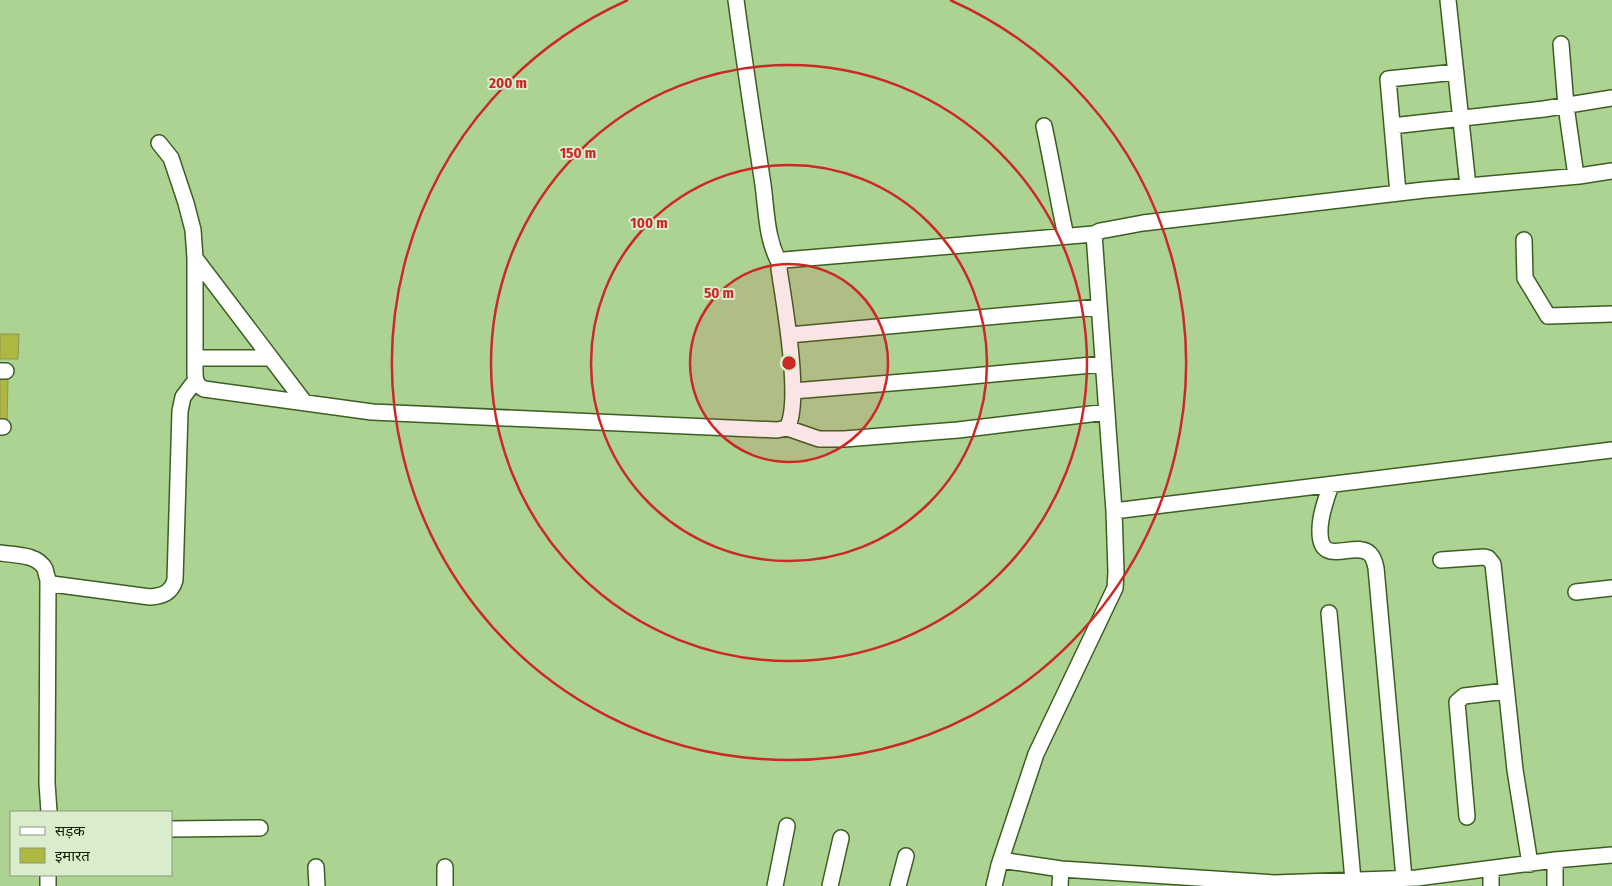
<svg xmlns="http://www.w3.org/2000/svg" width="1612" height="886" font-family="'Fira Sans Condensed','Noto Sans Devanagari',sans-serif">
	<rect width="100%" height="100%" fill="#acd392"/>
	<path fill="#aeb742" stroke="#8f954d" d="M0,334H19L18,359H0Z
		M0,379H8L7,422L0,421Z"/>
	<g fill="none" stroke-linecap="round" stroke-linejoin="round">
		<g stroke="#3d5e22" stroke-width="18">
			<path id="minor" d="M736,0C744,59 753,119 762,178C767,208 765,237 780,264
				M1448,0L1468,186
				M1561,44L1566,106L1576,176
				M1044,126C1052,163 1058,200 1066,236
				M1392,126L1544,109L1612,98
				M159,143L171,158L186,203L193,230L195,258V372C195,380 196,385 204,389L372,412L777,430L787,428C802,402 784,302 779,269L780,264L784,260L1094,234
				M1398,193L1388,79L1456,72
				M1524,240L1525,278L1548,316L1612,314
				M195,258L305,403
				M789,335L1099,307
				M195,358H271
				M0,371H6
				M793,391L940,379L1103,364
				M0,427H3
				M787,428L819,439H844L958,430L1107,412
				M1331,485C1326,499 1320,515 1320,530C1319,570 1355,539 1370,554C1374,558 1375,563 1376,568L1404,878
				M1114,511L1612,450
				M0,553C14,555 38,554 45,569C47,575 46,580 52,584L150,597C163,596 171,593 175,580L180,411L183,397L195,381
				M1441,560L1484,557L1488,558L1493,564L1515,770L1530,864
				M48,581L47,783L49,812
				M1576,592L1612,588
				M1329,613L1353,880
				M1467,817L1457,702L1464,696L1506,691
				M171,829L260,828
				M1001,860L1061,869L1274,883L1417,878L1555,860L1612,855
				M316,867L317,886
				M48,886V875
				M445,886V867
				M775,886L787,826
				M830,886L841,838
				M898,886L906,856
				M994,886L999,865L1036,754L1115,588L1116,572L1114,511L1094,234L1100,231L1143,223L1424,190L1579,176L1612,171
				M1060,886L1061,869
				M1491,886V869
				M1555,886V860"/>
		</g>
		<use href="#minor" stroke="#fff" stroke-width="15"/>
	</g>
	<circle cx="789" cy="363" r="99" fill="#cc2826" fill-opacity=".12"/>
	<g fill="none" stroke="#cc2826" stroke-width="2.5">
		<circle cx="789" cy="363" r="99"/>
		<circle cx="789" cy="363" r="198"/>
		<circle cx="789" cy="363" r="298"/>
		<path d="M950 0A397 397 0 1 1 628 0"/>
	</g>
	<circle cx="789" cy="363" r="8" fill="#cc2826" stroke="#d9edcc" stroke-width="2.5"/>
	<g font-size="15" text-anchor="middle" font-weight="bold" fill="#cc2826" stroke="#d9edcc" stroke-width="4" stroke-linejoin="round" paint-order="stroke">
		<text x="508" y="88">200 m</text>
		<text x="578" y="158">150 m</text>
		<text x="649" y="228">100 m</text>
		<text x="719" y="298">50 m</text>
	</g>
	<rect x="10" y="811" width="162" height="65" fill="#d9edcc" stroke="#899a7d"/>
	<rect x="20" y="827" width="25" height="8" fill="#ffffff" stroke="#899a7d"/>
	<text x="55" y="836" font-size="15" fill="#111e06">सड़क</text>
	<rect x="20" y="848" width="25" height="15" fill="#aeb742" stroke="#899a7d"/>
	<text x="55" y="861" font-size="15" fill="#111e06">इमारत</text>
</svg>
